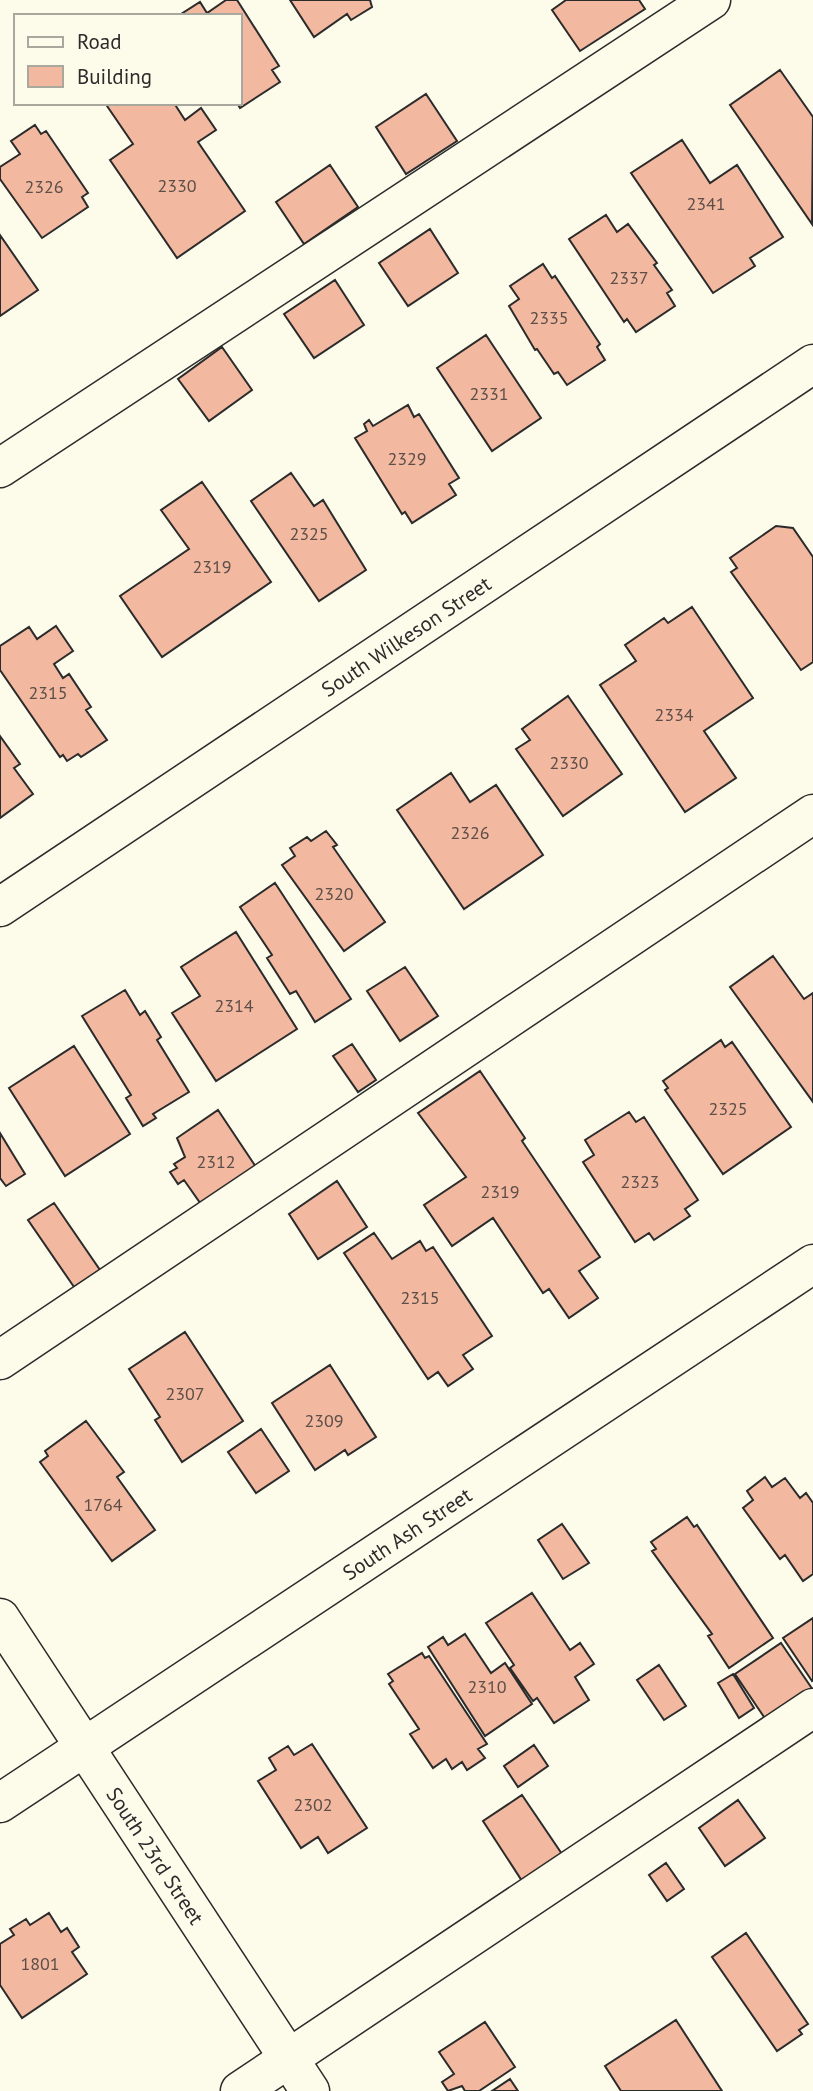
<svg xmlns="http://www.w3.org/2000/svg" width="813" height="2091" font-family="'PT Sans',sans-serif">
	<rect width="100%" height="100%" fill="#fdfbea"/>
	<path fill="#f2b8a0" stroke="#2b2b2b" stroke-width="2" d="M226,0H237L279,66L272,70L280,82L240,108L237,103L240,16H178L200,2L207,13Z
		M290,0H370L372,7L351,20L347,14L314,37Z
		M566,0H639L645,9L580,51L552,10Z
		M780,70L813,117L812,224L730,105Z
		M426,94L457,141L406,174L376,127Z
		M105,103H174L185,120L201,108L216,130L198,142L245,211L177,258L110,160L133,144Z
		M35,125L41,134L46,131L88,193L82,197L88,207L42,238L0,179V167L20,154L11,141Z
		M682,140L710,183L737,165L783,237L750,258L755,266L713,293L631,173Z
		M330,165L358,207L304,244L276,202Z
		M606,215L617,232L628,224L657,263L654,265L672,290L667,293L675,306L636,332L627,319L624,322L569,239Z
		M430,229L458,273L408,306L379,263Z
		M0,235L38,290L0,316Z
		M543,264L552,278L555,276L600,344L597,347L605,360L567,385L558,372L554,374L537,349L535,350L509,306L519,299L510,286Z
		M335,280L364,325L314,358L284,314Z
		M486,335L541,418L492,451L437,368Z
		M222,347L252,390L209,421L178,379Z
		M408,405L414,417L419,414L459,478L449,484L456,495L412,523L405,512L402,514L355,438L367,431L364,424L369,420L373,426Z
		M291,473L314,506L323,500L366,570L319,601L251,501Z
		M202,482L271,582L162,657L120,596L189,549L161,510Z
		M776,526L793,528L813,557V662L801,670L731,572L737,568L730,558Z
		M692,607L753,698L704,731L736,778L685,812L600,685L636,661L625,645L664,618L668,623Z
		M56,626L73,651L54,664L63,678L69,674L91,707L86,710L107,740L81,757L78,754L67,761L63,755L60,757L0,670V646L29,627L37,639Z
		M568,696L622,774L563,816L516,749L530,740L522,729Z
		M0,736L20,764L14,768L33,794L0,818Z
		M451,773L470,802L496,785L543,855L464,909L397,810Z
		M326,831L337,845L333,847L385,922L344,951L282,865L295,856L290,848L307,837L311,841Z
		M275,883L351,999L315,1022L296,991L290,994L267,958L272,955L240,907Z
		M236,932L297,1029L216,1081L172,1013L200,996L181,967Z
		M773,956L804,999L813,993V1102L730,987Z
		M405,967L438,1016L400,1041L367,991Z
		M125,990L140,1015L145,1011L161,1037L157,1040L189,1092L153,1114L156,1118L143,1126L126,1098L131,1095L82,1016Z
		M721,1040L725,1047L732,1042L791,1127L723,1174L665,1090L668,1088L663,1081Z
		M352,1044L376,1080L358,1092L333,1056Z
		M74,1046L130,1134L65,1176L9,1088Z
		M480,1071L525,1138L522,1141L600,1257L579,1271L598,1298L569,1318L549,1289L543,1293L493,1218L452,1246L424,1205L466,1177L418,1113Z
		M218,1110L258,1170L203,1207L184,1180L178,1184L170,1172L177,1168L174,1164L185,1157L177,1138Z
		M629,1112L636,1122L644,1117L698,1200L685,1209L690,1216L654,1240L649,1233L635,1242L583,1162L594,1155L585,1140Z
		M0,1133L25,1174L6,1186L0,1178Z
		M337,1181L367,1227L318,1259L289,1214Z
		M54,1203L100,1270L74,1287L28,1220Z
		M374,1233L392,1259L420,1241L426,1251L433,1247L492,1336L463,1355L473,1369L448,1386L438,1372L428,1379L344,1253Z
		M185,1332L243,1421L182,1462L155,1420L160,1417L129,1369Z
		M330,1365L376,1437L348,1455L345,1450L315,1470L272,1403Z
		M86,1421L124,1472L117,1477L155,1530L112,1561L40,1462L48,1456L45,1451Z
		M261,1429L289,1471L256,1493L228,1452Z
		M765,1477L772,1487L785,1478L800,1498L806,1493L813,1503V1574L803,1581L785,1555L780,1559L743,1508L753,1500L747,1491Z
		M687,1517L694,1527L697,1525L773,1638L729,1668L708,1636L712,1634L652,1551L656,1549L651,1542Z
		M562,1524L589,1563L563,1579L538,1540Z
		M532,1593L570,1650L580,1643L594,1664L575,1677L589,1700L554,1723L537,1698L533,1701L510,1668L514,1665L486,1623Z
		M813,1618V1680L812,1681L783,1638Z
		M465,1634L491,1673L505,1663L532,1704L485,1736L428,1647L443,1637L448,1645Z
		M781,1643L813,1690L766,1720L735,1674Z
		M422,1653L425,1658L429,1656L487,1744L478,1749L485,1758L467,1770L462,1762L452,1769L446,1759L433,1768L410,1734L419,1729L389,1684L393,1681L388,1674Z
		M659,1665L686,1706L664,1720L637,1680Z
		M733,1674L754,1708L739,1718L718,1683Z
		M312,1744L367,1828L328,1853L318,1837L301,1848L258,1781L276,1770L269,1758L288,1746L294,1755Z
		M534,1745L548,1766L518,1787L504,1766Z
		M522,1795L564,1857L524,1884L483,1821Z
		M738,1800L765,1838L725,1866L699,1828Z
		M666,1863L684,1889L667,1901L649,1875Z
		M49,1913L61,1932L67,1928L79,1947L72,1952L87,1974L22,2018L0,1985V1944L14,1935L10,1929L26,1919L30,1925Z
		M746,1933L808,2024L799,2030L802,2034L777,2051L712,1957Z
		M676,2020L722,2091H621L605,2066Z
		M485,2022L515,2067L479,2091H465L462,2086L448,2091L442,2082L454,2074L439,2052Z
		M510,2079L518,2091H492Z"/>
	<g fill="none" stroke-linecap="round" stroke-linejoin="round">
		<g stroke="#2b2b2b" stroke-width="41">
			<g id="minor">
				<path d="M0,468L711,0"/>
				<path id="s1" d="M0,907L813,364"/>
				<path d="M0,1360L813,814"/>
				<path id="s2" d="M0,1618L310,2091"/>
				<path id="s3" d="M0,1803L813,1264"/>
				<path d="M240,2091L813,1708"/>
			</g>
		</g>
		<use href="#minor" stroke="#fdfbea" stroke-width="38"/>
	</g>
	<g text-anchor="middle" dominant-baseline="central" stroke-width="5" stroke-linejoin="round" paint-order="stroke">
		<g font-size="18" fill="#5d4e48">
			<text x="177" y="185">2330</text>
			<text x="44" y="186">2326</text>
			<text x="706" y="203">2341</text>
			<text x="629" y="277">2337</text>
			<text x="549" y="317">2335</text>
			<text x="489" y="393">2331</text>
			<text x="407" y="458">2329</text>
			<text x="309" y="533">2325</text>
			<text x="212" y="566">2319</text>
			<text x="48" y="692">2315</text>
			<text x="674" y="714">2334</text>
			<text x="569" y="762">2330</text>
			<text x="470" y="832">2326</text>
			<text x="334" y="893">2320</text>
			<text x="234" y="1005">2314</text>
			<text x="728" y="1108">2325</text>
			<text x="216" y="1161">2312</text>
			<text x="640" y="1181">2323</text>
			<text x="500" y="1191">2319</text>
			<text x="420" y="1297">2315</text>
			<text x="185" y="1393">2307</text>
			<text x="324" y="1420">2309</text>
			<text x="103" y="1504">1764</text>
			<text x="487" y="1686">2310</text>
			<text x="313" y="1804">2302</text>
			<text x="40" y="1963">1801</text>
		</g>
		<g font-size="21" fill="#2b2b2b" stroke="#fdfbea">
			<text stroke="none"><textPath href="#s1" startOffset="488">South Wilkeson Street</textPath></text>
			<text stroke="none"><textPath href="#s3" startOffset="488">South Ash Street</textPath></text>
			<text stroke="none"><textPath href="#s2" startOffset="284">South 23rd Street</textPath></text>
		</g>
	</g>
	<rect x="14" y="14" width="228" height="91" fill="#fdfbea" stroke="#a9a89e" stroke-width="2"/>
	<rect x="28" y="37" width="35" height="10" fill="#fdfbea" stroke="#a9a89e" stroke-width="2"/>
	<text x="77" y="49" font-size="21" fill="#2b2b2b">Road</text>
	<rect x="28" y="66" width="35" height="21" fill="#f2b8a0" stroke="#a9a89e" stroke-width="2"/>
	<text x="77" y="84" font-size="21" fill="#2b2b2b">Building</text>
</svg>
